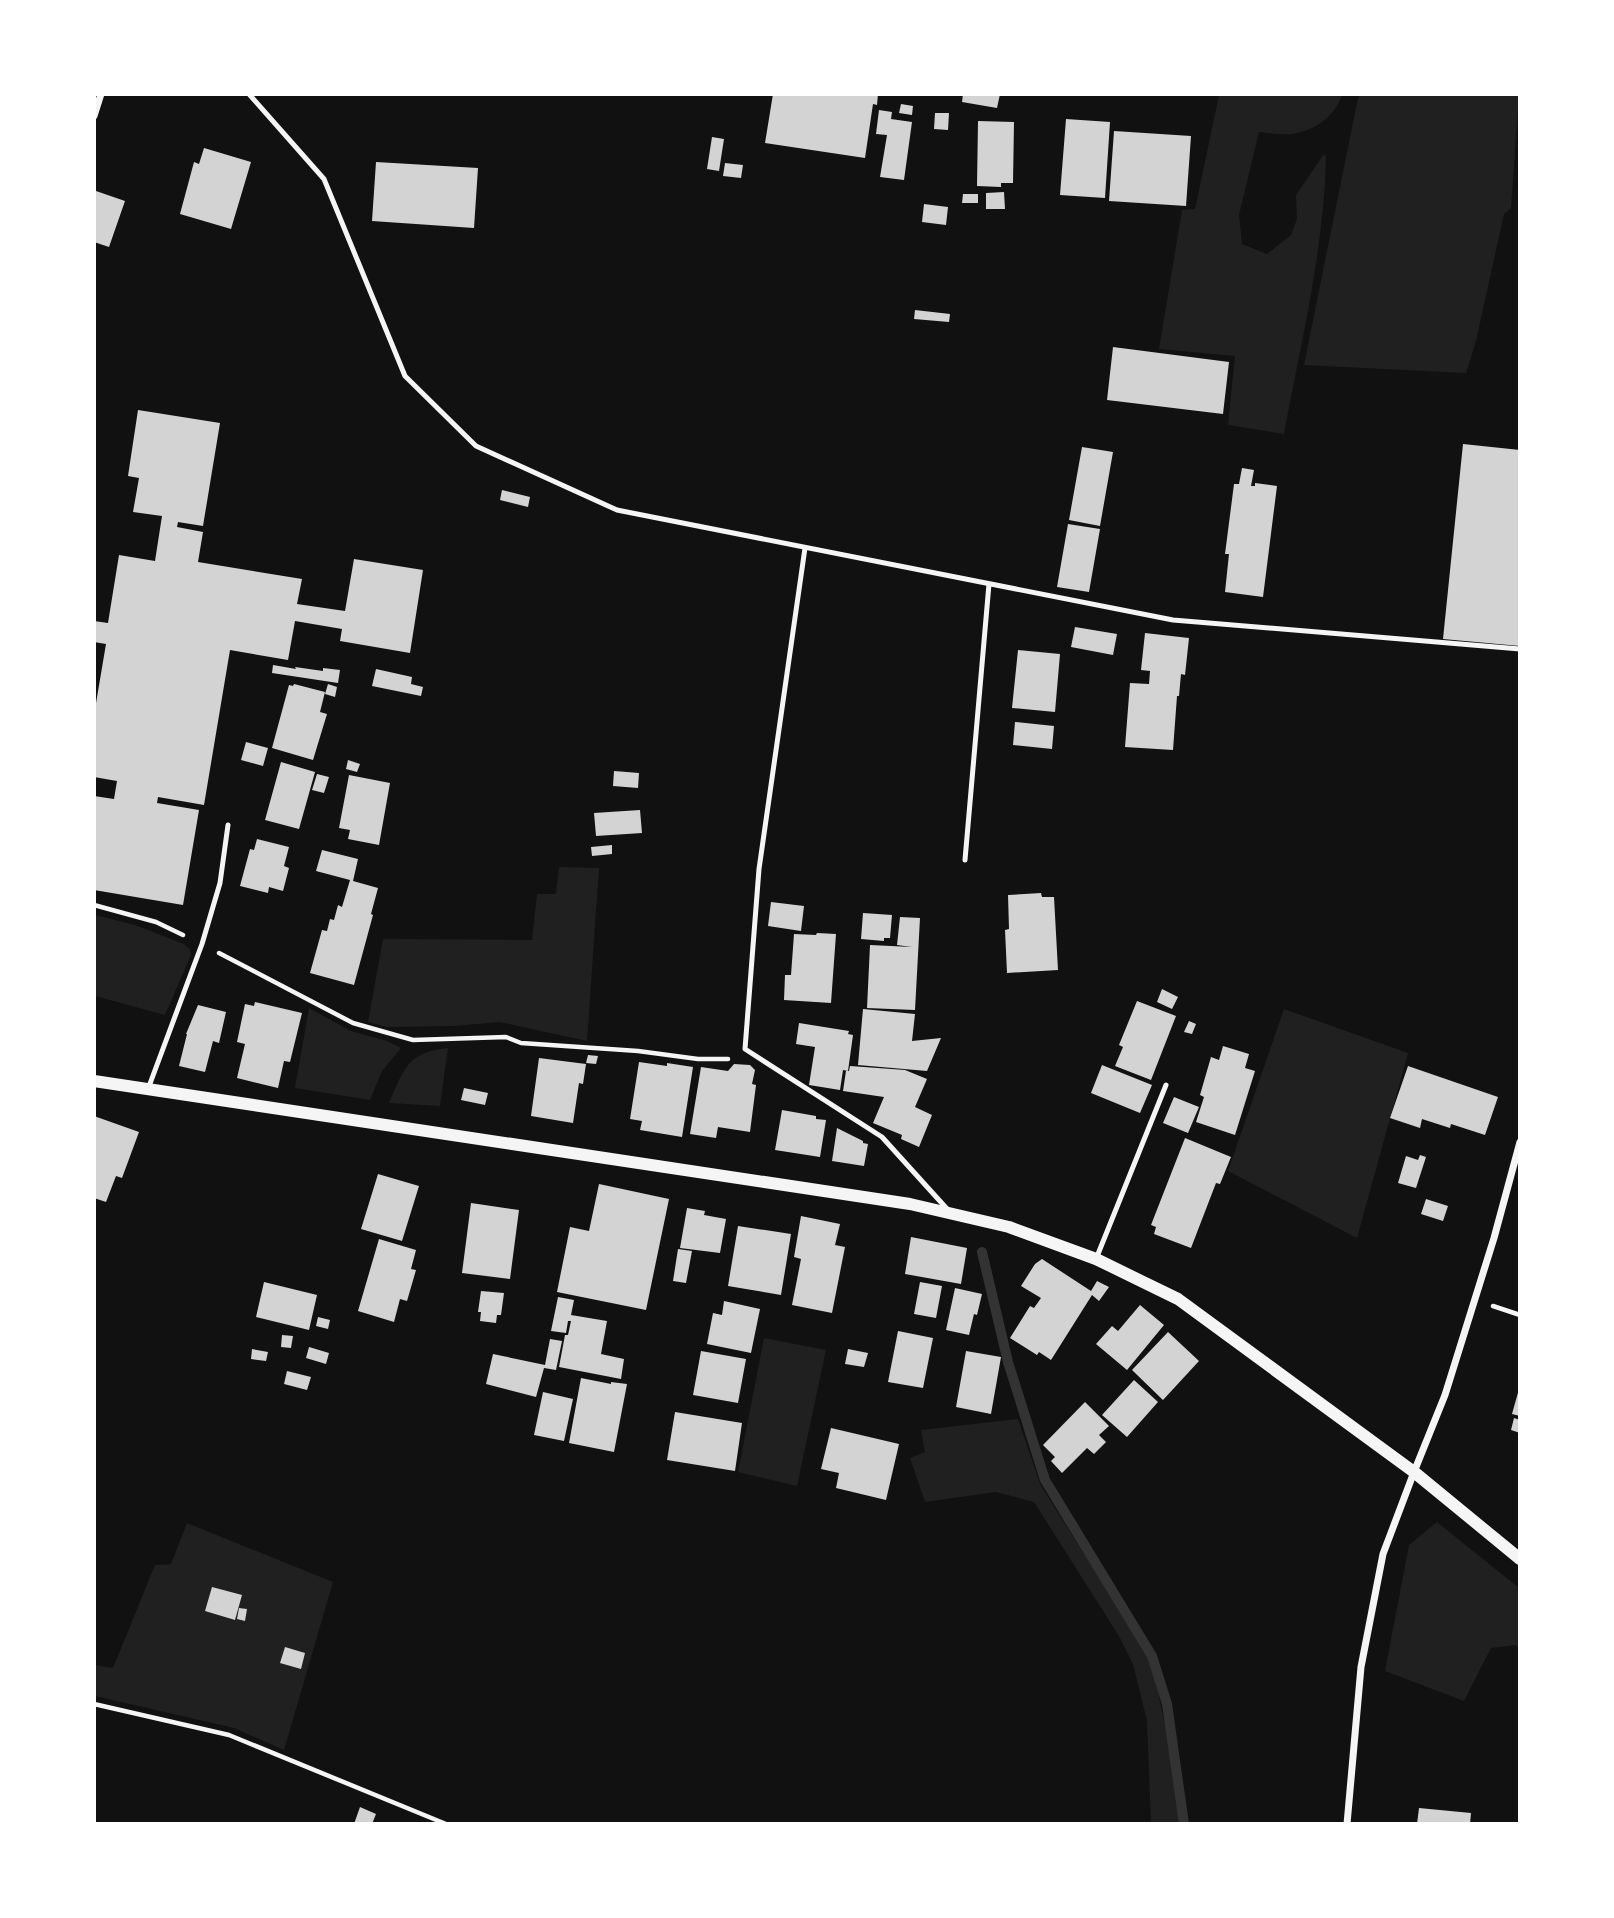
<svg xmlns="http://www.w3.org/2000/svg" width="1614" height="1918" font-family="Commissioner,sans-serif">
	<rect width="100%" height="100%" fill="#111"/>
	<path fill="#202020" d="M1361,94L1519,95L1511,208L1504,214L1476,341L1466,373L1304,365L1358,98Z
		M1219,95H1342C1335,116 1315,131 1292,134C1282,135 1270,133 1259,132L1239,215L1242,244L1267,254L1291,235L1297,219L1296,195L1324,154L1326,157C1324,250 1301,342 1284,434L1228,425L1235,356L1159,349L1182,210L1195,209Z
		M559,867L599,868L587,1041L500,1022L453,1026L387,1027L368,1022L383,939L532,940L537,894H556Z
		M95,915L135,925L184,944L190,949L191,955L165,1015L95,996Z
		M309,1008L351,1031L387,1041L401,1048L382,1071L370,1100L295,1088Z
		M1284,1009L1408,1053L1357,1238L1228,1171Z
		M448,1048L440,1106L389,1103C404,1069 407,1052 448,1048Z
		M764,1338L826,1350L797,1486L738,1472Z
		M1018,1419L1041,1486L1151,1659L1172,1758L1179,1823H1151L1147,1721L1133,1664L1119,1636L1034,1502L996,1492L925,1502L910,1458L925,1452L921,1430Z
		M1437,1522L1519,1588V1648L1515,1645L1491,1648L1464,1701L1385,1671L1409,1545Z
		M187,1523L333,1582L284,1750L234,1728L95,1696V1665L113,1668L155,1565L171,1564Z"/>
	<g fill="none" stroke-linecap="round" stroke-linejoin="round">
		<path stroke="#333" stroke-width="10" d="M982,1252L1008,1362L1045,1480L1152,1656L1167,1704L1184,1824"/>
	</g>
	<path fill="#d3d3d3" d="M773,94H878L877,105L873,104L865,158L765,143Z
		M963,94H1000L997,108L962,102Z
		M901,104L913,106L912,115L899,113Z
		M879,110L892,112L891,119L912,122L904,180L880,177L887,135L876,134Z
		M935,113H949L948,130L934,129Z
		M1066,119L1110,122L1105,198L1060,195Z
		M978,121L1014,122L1013,183H1001V187L977,186Z
		M1114,131L1191,136L1186,206L1109,201Z
		M712,137L724,139L719,171L707,169Z
		M204,148L251,162L231,229L180,214L194,162L199,164Z
		M376,162L478,168L474,228L372,221Z
		M725,163L743,165L741,178L723,176Z
		M96,191L125,201L109,247L94,242Z
		M1004,192L1005,209H986V193Z
		M963,194H978V203H962Z
		M924,204L948,207L946,225L922,222Z
		M915,310L950,314L949,322L914,319Z
		M1113,347L1229,362L1223,414L1107,400Z
		M138,410L220,423L203,526L178,522L177,527L203,532L198,562L302,579L297,604L345,611L354,559L423,570L410,653L340,641L342,629L295,621L288,660L230,650L204,805L158,797L157,803L199,810L183,905L94,890V796L114,799L117,781L94,777V715L106,644L94,642V621L108,623L119,555L155,561L162,516L133,512L139,478L128,476Z
		M1463,444L1520,450V646L1443,639Z
		M1082,447L1113,452L1100,526L1069,520Z
		M1242,468L1254,470L1251,486H1255V483L1277,486L1263,597L1225,592L1229,554H1225L1234,484H1239Z
		M502,490L530,497L528,507L500,500Z
		M1068,524L1100,529L1089,592L1057,587Z
		M1075,627L1117,634L1113,655L1071,647Z
		M1145,633L1189,638L1185,675L1181,674L1179,696H1177L1173,750L1125,747L1130,683L1149,684L1150,671L1141,670Z
		M1018,650L1060,654L1055,712L1012,708Z
		M273,665L296,669L295,667L323,671V668L340,670L338,683L272,673Z
		M376,669L412,677L411,684L423,687L421,696L372,686Z
		M294,684L325,692L320,712L327,714L313,760L272,748L289,685L293,686Z
		M328,684L337,687L335,697L325,694Z
		M1015,722L1054,726L1052,749L1013,745Z
		M246,742L268,748L263,766L241,760Z
		M348,760L360,764L357,772L346,769Z
		M281,762L315,772L299,829L265,820Z
		M614,771L639,773L638,788L613,786Z
		M317,774L329,777L324,793L312,790Z
		M349,775L390,783L379,845L348,839L350,830L339,828Z
		M640,810L642,833L596,836L594,813Z
		M257,839L289,847L284,866L289,868L283,891L269,887L268,893L240,886L250,849L254,850Z
		M612,845V854L592,856L591,847Z
		M322,850L358,859L353,881L378,888L371,914L373,915L354,985L310,973L322,930L327,931L330,919L334,920L338,905L342,907L350,880L316,871Z
		M1041,893L1042,897H1054L1058,970L1007,973L1005,930L1009,929L1008,895Z
		M771,902L804,906L801,931L768,926Z
		M863,913L892,915L890,938H884V941L861,939Z
		M900,917L920,918L915,1010L867,1008L870,945L912,947L897,945Z
		M817,933L836,934L831,1003L784,1000L785,975H791L794,934L816,935Z
		M1162,989L1178,997L1172,1009L1157,1002Z
		M1137,1001L1176,1016L1151,1080L1115,1066L1123,1047L1119,1045Z
		M255,1002L302,1013L290,1062L284,1061L278,1088L237,1078L245,1044L237,1042L245,1004L254,1006Z
		M198,1005L226,1012L219,1043L213,1041L205,1072L179,1066L187,1034H186Z
		M863,1009L915,1014L912,1041L941,1038L927,1071L858,1065Z
		M1189,1021L1196,1024L1192,1034L1184,1032Z
		M799,1023L849,1031L848,1034L853,1035L848,1071L843,1070L840,1090L809,1085L815,1047L796,1044Z
		M1223,1046L1249,1054L1245,1068L1255,1071L1235,1135L1196,1122L1204,1097L1200,1095L1211,1057L1219,1060Z
		M588,1055L598,1056L596,1064L586,1063Z
		M539,1058L586,1064L583,1084L579,1083L573,1123L531,1116Z
		M639,1062L667,1066V1063L693,1067L682,1137L640,1130L642,1121L630,1119Z
		M734,1064L750,1065L755,1070L752,1084L756,1085L750,1132L718,1127L716,1138L690,1134L701,1067L728,1071Z
		M1102,1065L1152,1085L1140,1113L1091,1093Z
		M850,1066L905,1070L927,1079L915,1107L932,1115L919,1147L901,1139L902,1135L873,1123L884,1097L843,1091L846,1071H849Z
		M1408,1066L1498,1097L1485,1135L1451,1124L1450,1128L1422,1119L1420,1128L1390,1118Z
		M464,1088L488,1093L485,1105L461,1100Z
		M1174,1097L1199,1107L1188,1133L1163,1123Z
		M782,1110L816,1116V1119L826,1120L820,1157L775,1150Z
		M94,1116L139,1132L122,1178L116,1176L106,1202L94,1198Z
		M837,1128L863,1141V1143L868,1144L864,1166L832,1161Z
		M1185,1138L1231,1157L1220,1184L1216,1183L1191,1248L1154,1234L1156,1227L1151,1225Z
		M1420,1155L1426,1157L1416,1188L1398,1183L1406,1156L1418,1160Z
		M378,1174L419,1186L402,1241L361,1229Z
		M599,1184L669,1199L646,1310L557,1292L570,1227L589,1231Z
		M1426,1199L1448,1206L1443,1221L1421,1214Z
		M471,1203L519,1210L510,1279L462,1273Z
		M687,1208L705,1211L704,1215L726,1219L720,1253L680,1248Z
		M801,1216L840,1224L835,1245L845,1247L832,1313L792,1305L801,1259L794,1257Z
		M738,1226L791,1234L781,1295L728,1286Z
		M911,1237L967,1248L961,1284L905,1274Z
		M379,1239L416,1250L411,1269L416,1270L407,1301L400,1299L394,1322L358,1311Z
		M678,1249L692,1251L686,1283L673,1281Z
		M1042,1259L1091,1291L1097,1281L1109,1287L1099,1301L1092,1295L1051,1360L1039,1352L1037,1355L1010,1338L1030,1306L1034,1308L1041,1298L1021,1286L1035,1264Z
		M264,1282L317,1295L309,1330L256,1317Z
		M920,1282L942,1286L936,1318L914,1314Z
		M955,1288L982,1294L977,1315L974,1314L969,1335L946,1330Z
		M481,1291L504,1293L501,1315H497L496,1323L480,1321L481,1312H478Z
		M558,1297L574,1300L571,1315L607,1321L601,1354L624,1359L621,1379L559,1367L565,1335H568L571,1321H568L566,1333L551,1331Z
		M724,1301L760,1309L751,1353L707,1344L713,1313L722,1315Z
		M1140,1305L1164,1325L1127,1370L1096,1344L1112,1326L1118,1331Z
		M318,1317L330,1320L328,1329L316,1326Z
		M898,1331L933,1338L923,1388L888,1382Z
		M1168,1332L1199,1361L1163,1400L1132,1370Z
		M282,1335L293,1336L291,1348L281,1347Z
		M550,1339L562,1341L556,1370L544,1368L536,1397L486,1384L493,1354L545,1365Z
		M309,1347L329,1353L326,1364L306,1358Z
		M252,1349L268,1352L266,1361L251,1359Z
		M848,1349L868,1353L864,1367L845,1364Z
		M701,1351L746,1359L738,1403L693,1395Z
		M966,1351L1001,1357L991,1414L956,1407Z
		M287,1371L311,1377L307,1390L284,1384Z
		M581,1378L611,1384V1382L627,1384L614,1452L569,1443Z
		M1134,1380L1158,1402L1127,1437L1102,1415Z
		M1519,1389H1520V1416L1512,1414Z
		M543,1392L573,1399L564,1441L534,1435Z
		M1085,1402L1109,1426L1099,1435L1106,1442L1094,1454L1087,1448L1062,1473L1051,1461L1055,1457L1043,1445Z
		M675,1412L742,1423L735,1471L667,1460Z
		M1514,1418L1520,1420V1433L1511,1430Z
		M831,1428L899,1444L886,1500L836,1488L839,1473L821,1469Z
		M212,1587L242,1595L235,1620L205,1611Z
		M239,1608L247,1609L245,1621L237,1619Z
		M285,1647L305,1653L301,1669L280,1663Z
		M360,1807L376,1814L372,1824H354Z
		M1419,1808L1471,1813L1470,1824H1417Z"/>
	<g fill="none" stroke-linecap="round" stroke-linejoin="round">
		<path stroke="#f5f5f5" stroke-width="4.5" d="M94,905L156,922L183,935
			M219,953L353,1023L413,1040L506,1037L521,1043L638,1051L698,1059H728
			M1493,1306L1520,1315
			M94,1704L229,1735L446,1824"/>
		<path stroke="#f5f5f5" stroke-width="5" d="M249,94L324,179L405,376L476,446L617,510L1173,620L1520,649
			M805,548L759,869L745,1049L882,1137L948,1210
			M965,860L989,584
			M148,1089L202,944L220,883L228,825
			M1096,1259L1166,1085"/>
		<path stroke="#f5f5f5" stroke-width="7" d="M94,116L101,94
			M1347,1824L1361,1667L1383,1554L1414,1472L1445,1395L1494,1238L1520,1142"/>
		<path stroke="#f5f5f5" stroke-width="12" d="M94,1081L910,1204L1009,1227L1096,1259L1178,1299L1414,1472L1520,1559"/>
	</g>
	<rect width="1614" height="1918" fill="none" stroke="#ffffff" stroke-width="192"/>
</svg>
